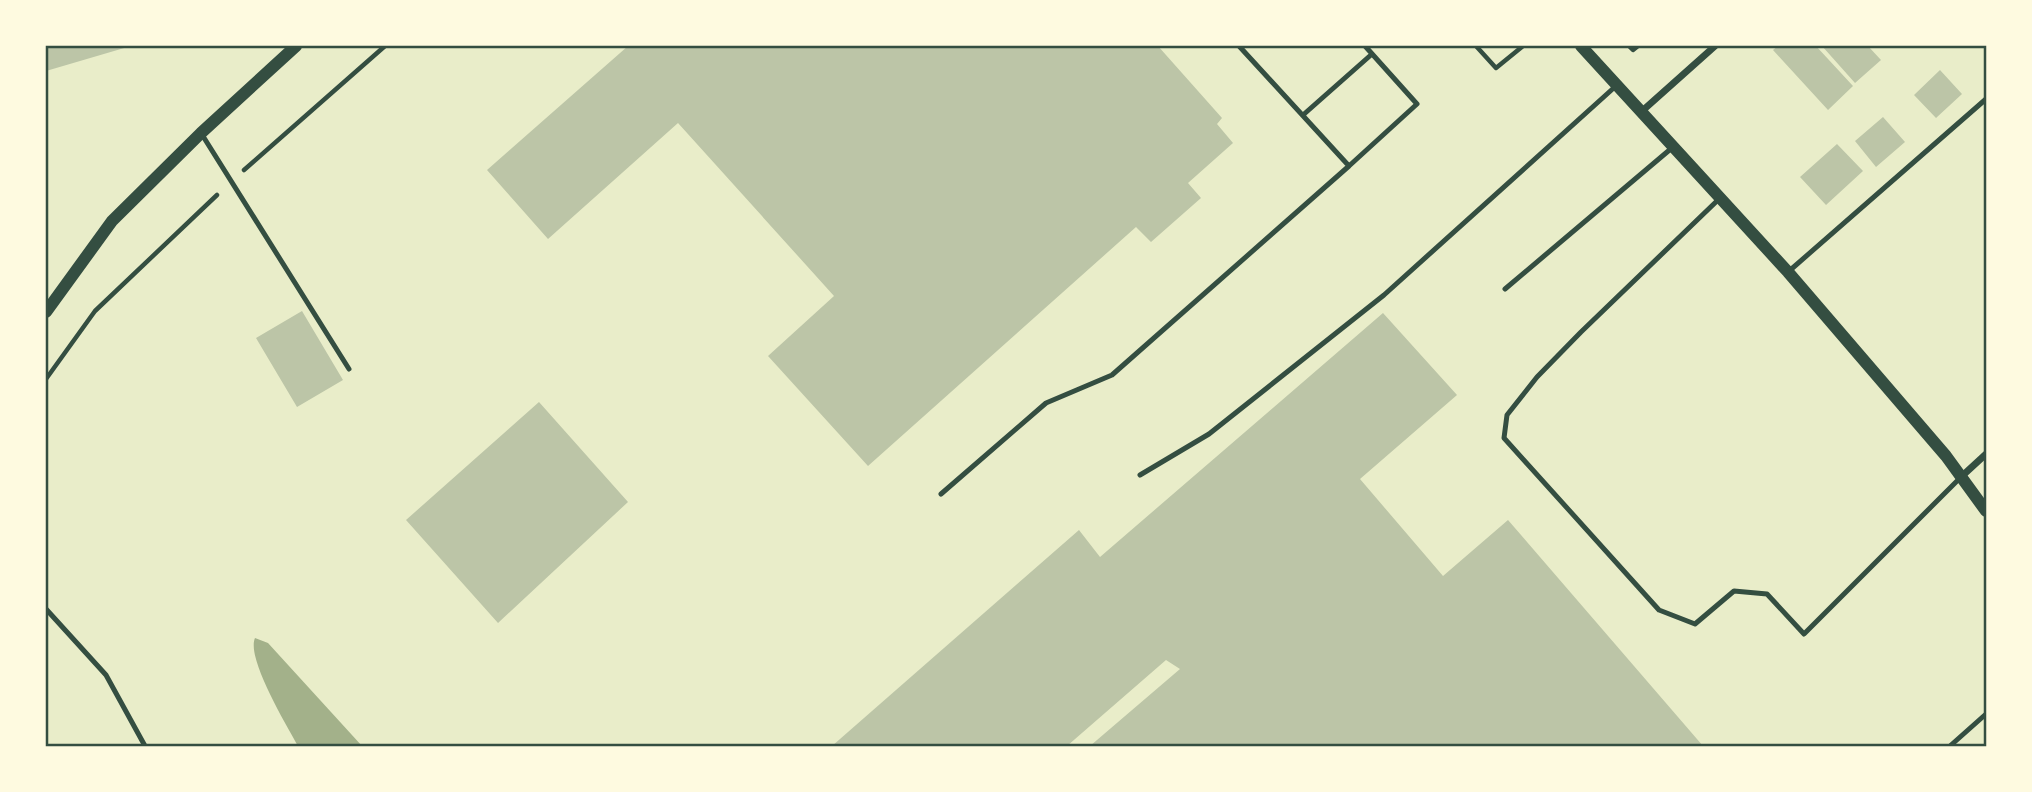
<svg xmlns="http://www.w3.org/2000/svg" width="2032" height="792" font-family="'Public Sans',sans-serif">
	<rect width="100%" height="100%" fill="#e9edc9"/>
	<path fill="#a3b18a" d="M255,638L268,643L362,746H298C287,726 246,658 255,638Z"/>
	<path fill="#bcc5a7" d="M46,46H131L46,71Z
		M628,46H1158L1222,118L1217,124L1233,143L1188,183L1201,198L1151,242L1136,227L868,466L768,356L834,296L678,123L548,239L487,170Z
		M1778,46H1816L1853,86L1828,110L1773,50Z
		M1822,46H1868L1881,60L1855,83Z
		M1940,70L1962,94L1936,118L1914,95Z
		M1883,117L1905,142L1876,167L1855,141Z
		M1837,144L1863,171L1826,205L1800,177Z
		M302,311L343,380L297,407L256,338Z
		M1383,313L1457,395L1360,479L1443,576L1508,520L1703,746H1090L1180,669L1166,660L1067,746H832L1079,530L1100,557Z
		M539,402L628,502L498,623L406,520Z"/>
	<g fill="none" stroke-linecap="round" stroke-linejoin="round">
		<path stroke="#344e41" stroke-width="4.5" d="M1476,46L1496,68L1523,46
			M1629,46L1633,50L1638,46
			M244,170L385,46
			M46,379L95,311L217,195"/>
		<path stroke="#344e41" stroke-width="5" d="M1239,46L1349,166L1417,104L1365,46
			M1303,115L1372,54
			M201,133L349,369
			M1720,198L1581,332L1537,377L1507,415L1504,438L1659,610L1695,624L1734,591L1767,594L1804,634L1961,477
			M1788,272L1986,99
			M1505,289L1673,147
			M1140,475L1209,434L1384,295L1617,85
			M941,494L1046,403L1112,375L1349,166
			M46,609L106,675L145,746
			M1950,746L1986,714"/>
		<path stroke="#344e41" stroke-width="7" d="M1641,112L1715,46
			M1961,477L1986,454"/>
		<path stroke="#344e41" stroke-width="12" d="M1581,46L1788,272L1946,456L1986,511
			M46,312L112,221L201,133L296,46"/>
	</g>
	<rect width="2032" height="792" fill="none" stroke="#fefae0" stroke-width="94"/>
	<rect x="47" y="47" width="1938" height="698" fill="none" stroke="#344e41" stroke-width="2.5"/>
</svg>
